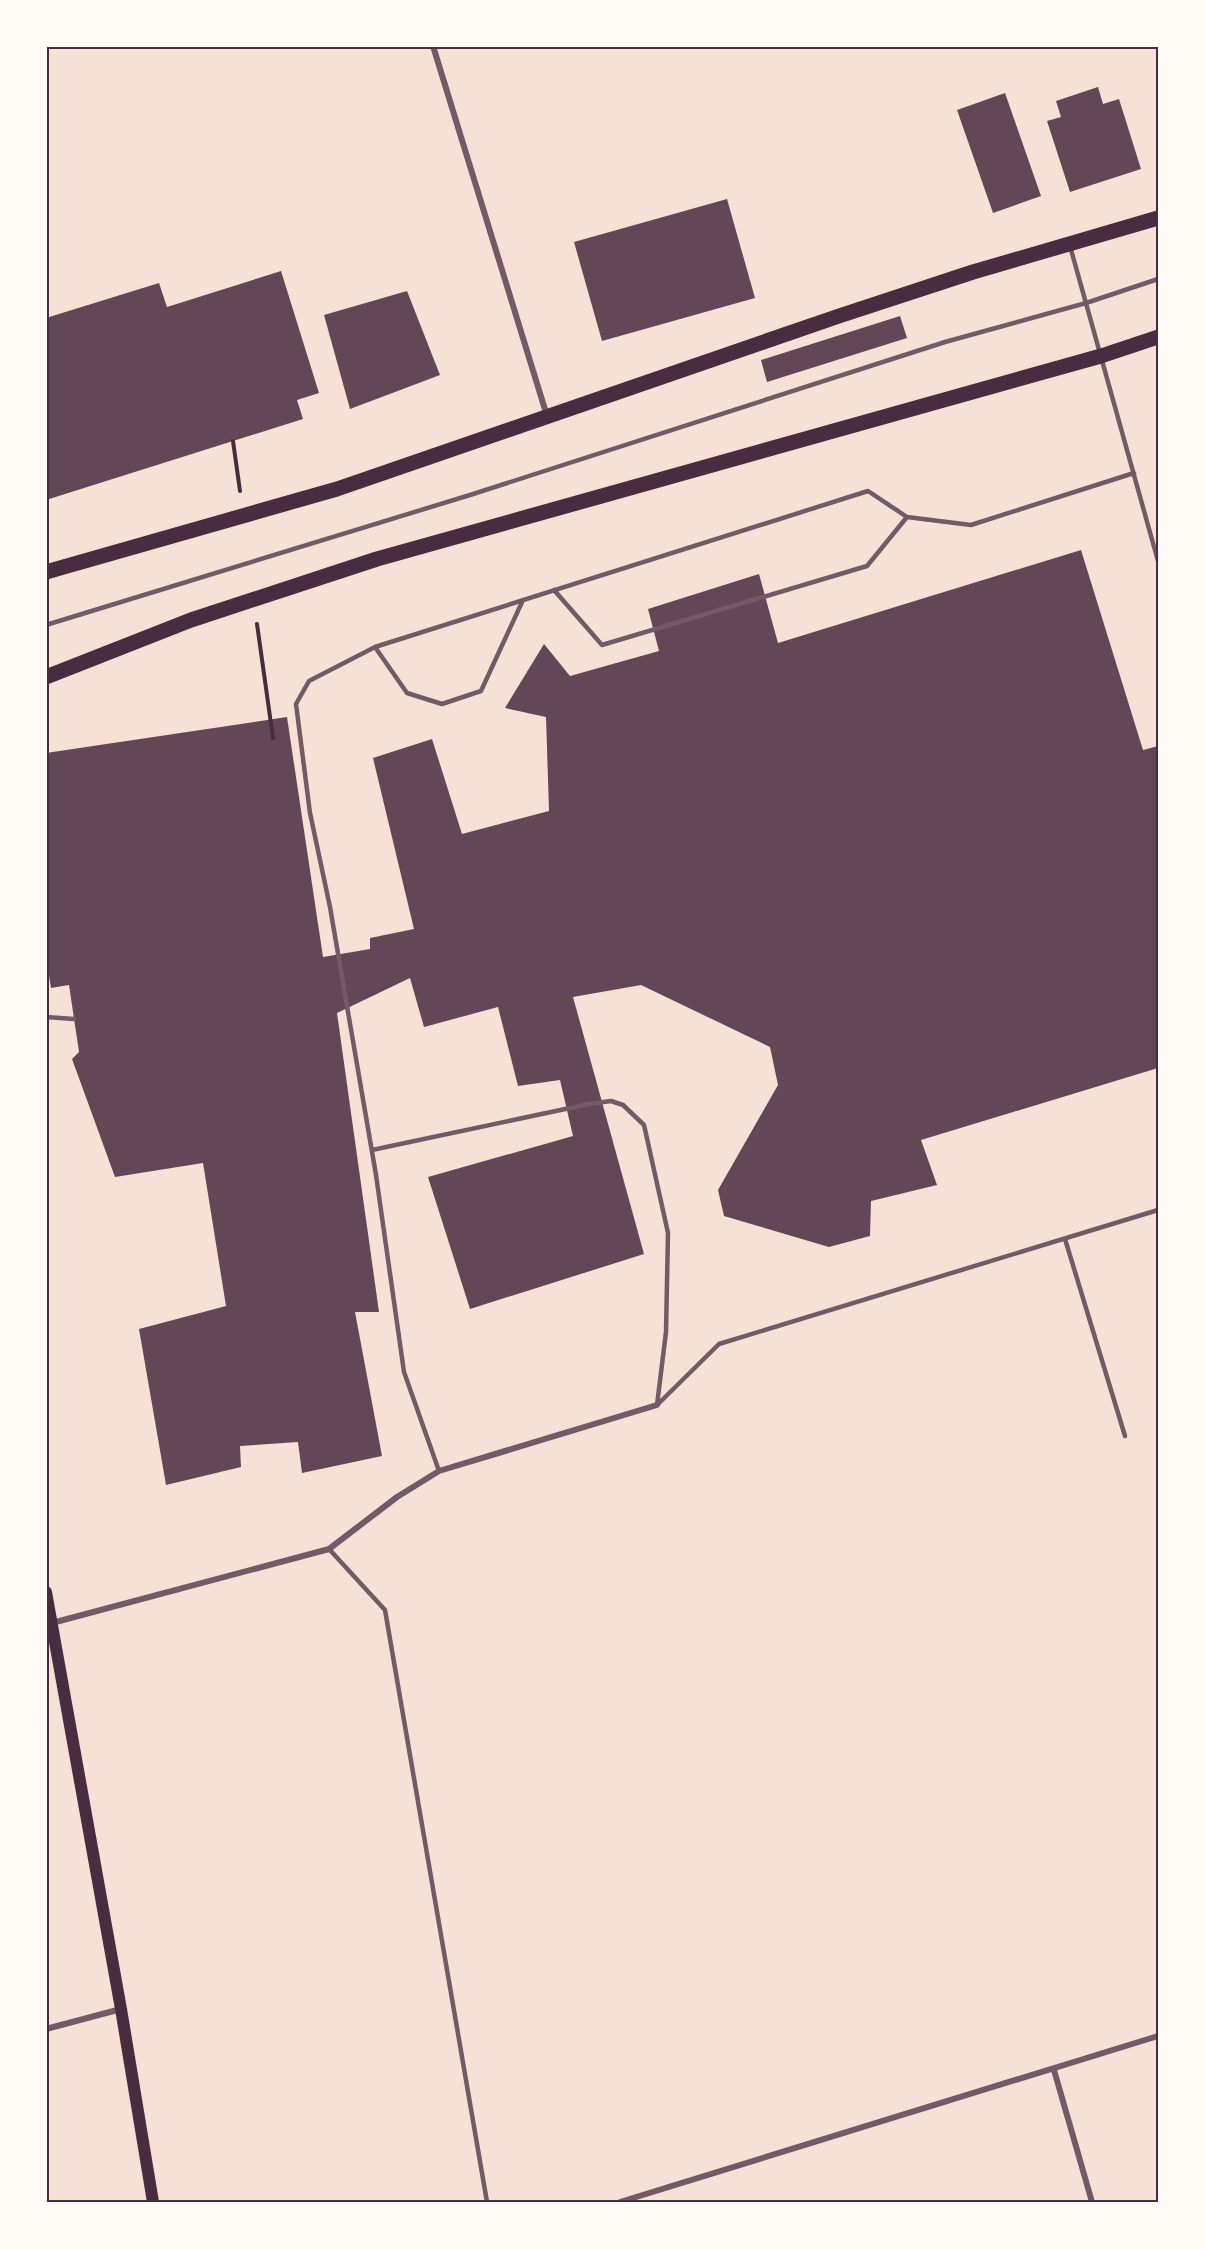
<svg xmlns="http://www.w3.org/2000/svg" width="1205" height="2249" font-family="Signika,sans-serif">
	<rect width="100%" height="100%" fill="#f7e1d7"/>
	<path fill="#644757" d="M1098,87L1103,104L1119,99L1141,169L1070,192L1047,121L1061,117L1056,101Z
		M1005,93L1041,196L993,213L957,110Z
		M727,199L755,298L602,341L574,242Z
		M281,271L319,393L297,400L303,419L46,500V318L159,283L167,307Z
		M407,291L440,375L350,409L324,315Z
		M900,316L907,338L767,382L761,360Z
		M1081,550L1143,750L1158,746V1068L921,1140L937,1185L871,1201L870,1236L829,1247L724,1216L718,1190L778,1085L770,1047L641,985L573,997L644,1254L470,1309L428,1177L573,1136L560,1080L518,1086L498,1007L424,1027L410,978L337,1013L379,1312H355L382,1456L302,1473L298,1442L240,1446L241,1467L166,1485L139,1329L226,1306L203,1163L115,1177L72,1059L79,1052L69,985L51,988L46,957V753L287,717L323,957L370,949V938L414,929L373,758L432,739L462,834L549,811L546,717L505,708L544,644L570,676L659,651L648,609L759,574L778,643Z"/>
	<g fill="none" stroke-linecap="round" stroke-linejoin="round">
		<path stroke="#4a2c40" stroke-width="4" d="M233,441L240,491
			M257,624L273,738"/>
		<path stroke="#755966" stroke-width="4.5" d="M1070,246L1158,561
			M554,590L602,645L867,566L907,517
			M46,625L470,495L945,342L1086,303L1158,279
			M375,647L407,693L442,704L481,691L523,600
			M46,1017L74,1019
			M372,1150L589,1104L611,1101L623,1105L644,1125L668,1233L666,1332L657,1405
			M1065,1239L1125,1436
			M657,1405L719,1344L1158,1210
			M439,1471L404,1372L376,1175L330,907L310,813L296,704L309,681L375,647L868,491L907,517L971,525L1134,473
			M329,1549L385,1610L487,2202"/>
		<path stroke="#755966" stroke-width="6" d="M433,46L547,416
			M52,1623L329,1549L397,1497L439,1471L657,1405
			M46,2029L121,2009
			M1054,2070L1092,2202
			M620,2202L1158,2036"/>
		<path stroke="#4a2c40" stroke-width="12" d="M46,1592L121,2009L153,2202"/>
		<path stroke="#4a2c40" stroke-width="15" d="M46,572L337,489L839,316L973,272L1158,218
			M46,677L191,620L377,559L1101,356L1158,337"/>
	</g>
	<rect width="1205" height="2249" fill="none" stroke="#fffaf5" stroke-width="96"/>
	<rect x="48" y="48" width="1109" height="2153" fill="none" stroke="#4a2c40" stroke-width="2"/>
</svg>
